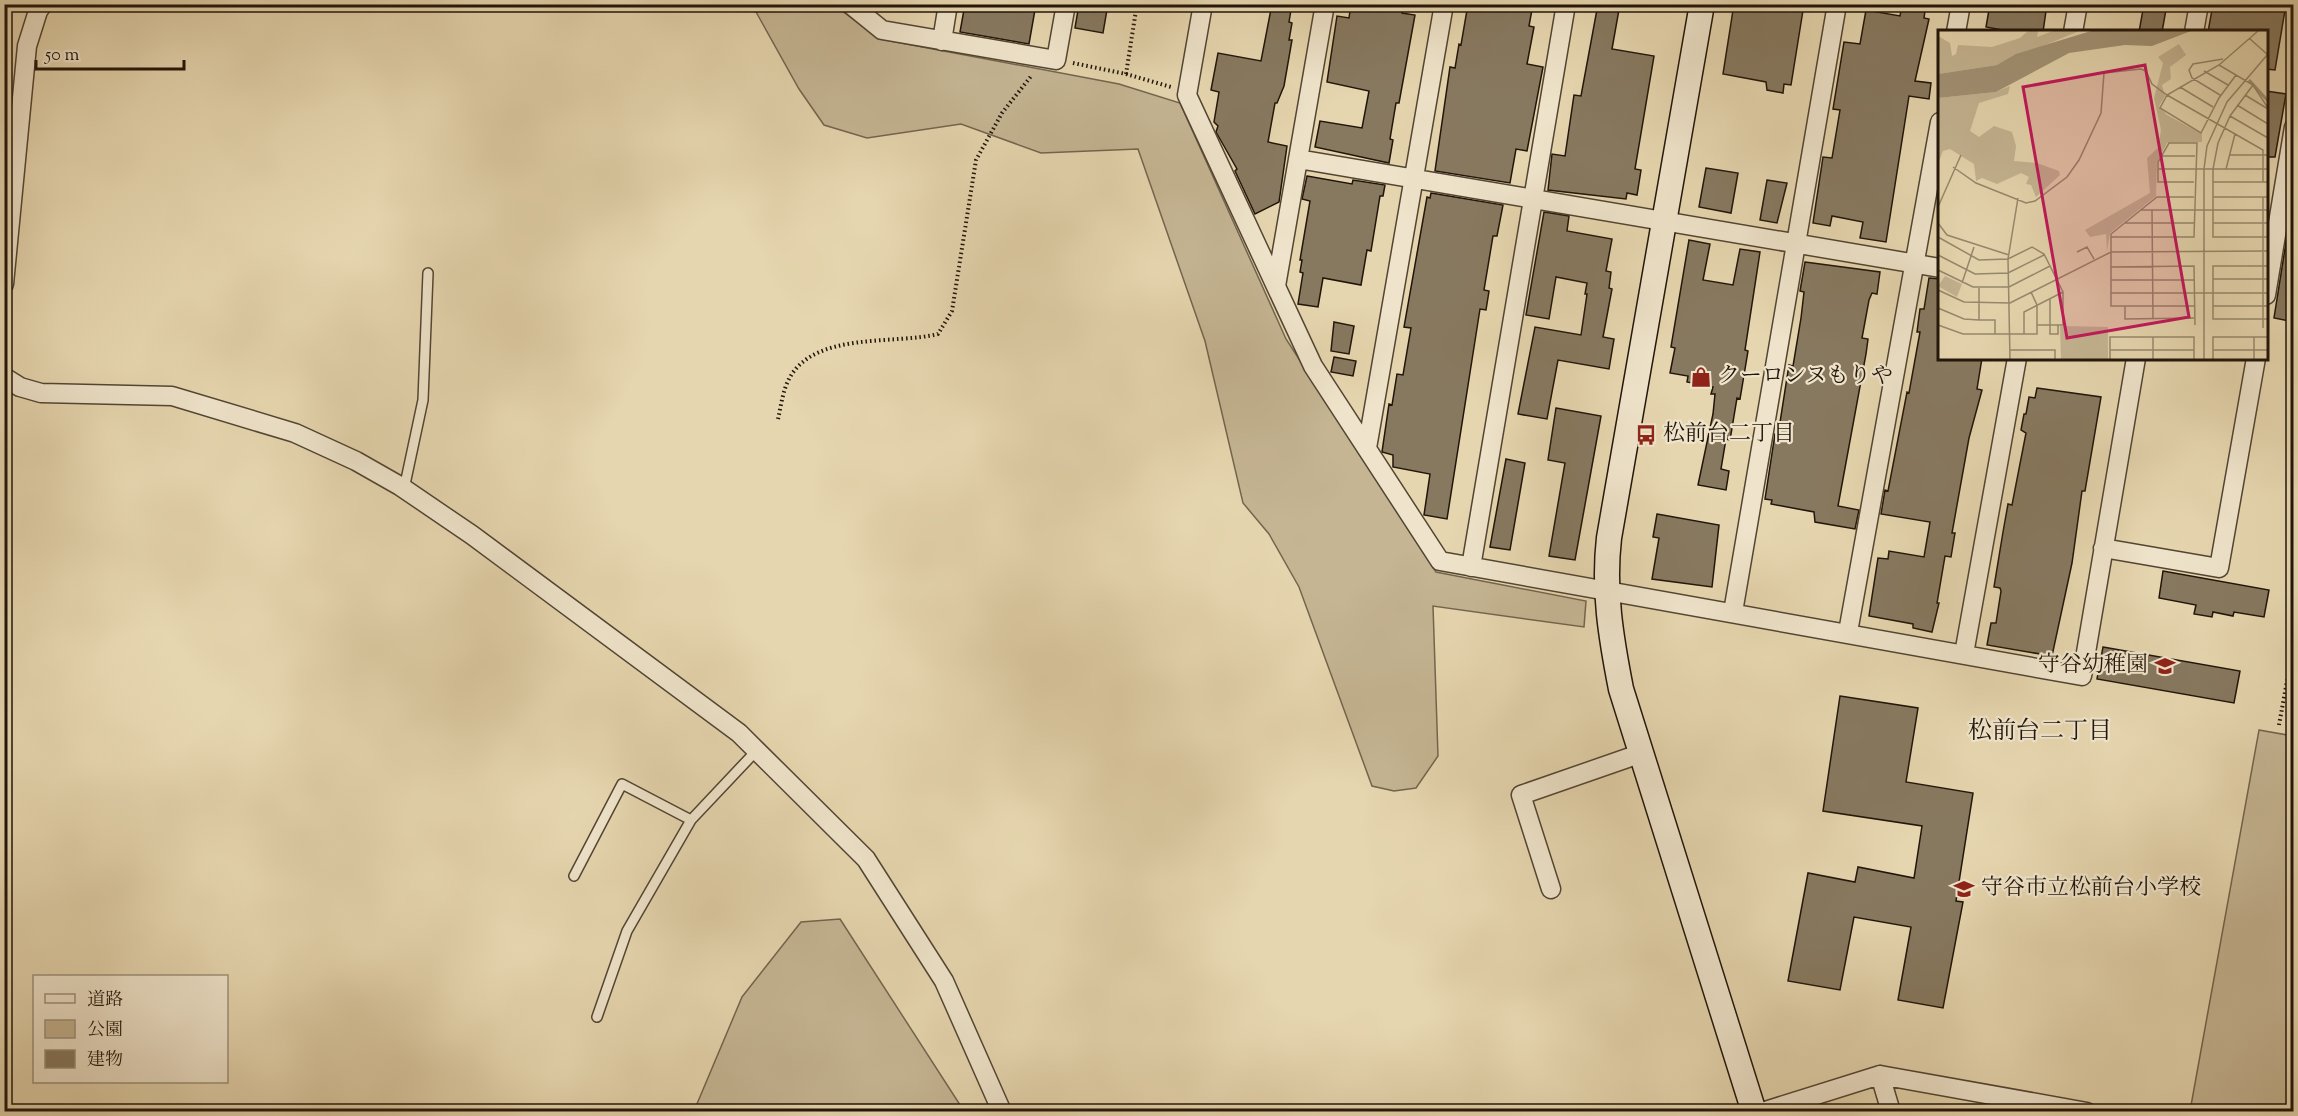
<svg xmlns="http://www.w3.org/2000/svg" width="2298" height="1116" font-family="'Sorts Mill Goudy','Noto Serif JP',serif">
	<rect width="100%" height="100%" fill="#e6d6af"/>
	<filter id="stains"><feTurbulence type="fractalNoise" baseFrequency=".00333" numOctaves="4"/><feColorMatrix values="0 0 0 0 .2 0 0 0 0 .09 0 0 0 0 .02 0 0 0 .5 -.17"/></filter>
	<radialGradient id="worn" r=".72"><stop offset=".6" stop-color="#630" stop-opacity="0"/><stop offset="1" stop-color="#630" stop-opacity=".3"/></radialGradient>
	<path fill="#c5b593" stroke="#73654e" stroke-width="1.5" d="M736,5H834L880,39L1119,84L1180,103L1286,339L1436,572L1586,601L1584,627L1433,606L1438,756L1416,788L1394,791L1372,786L1299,587L1269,534L1243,503L1205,341L1138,149L1041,153L961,124L867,138L824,125L799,89L756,12Z
		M2259,730L2293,736V1111H2190Z
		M840,919L964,1111H694L742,997L801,922Z"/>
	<path fill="#877960" stroke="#21150a" stroke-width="1.5" d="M965,4H1036L1029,44L960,32Z
		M1079,4H1108L1103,33L1075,28Z
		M1272,4H1292L1289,22L1292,23L1289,40H1292L1284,86L1277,103H1275L1268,142L1287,146L1279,202L1255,214L1235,171L1237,169L1216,132L1218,126L1214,122L1219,92L1211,90L1218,53L1261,61Z
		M1351,4H1388L1403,7L1402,13L1415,15L1399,103H1396L1390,139L1393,140L1389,163L1315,147L1320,121L1362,128L1369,91L1327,82L1337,16L1349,18Z
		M1468,4H1533L1529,26L1534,27L1527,64L1543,67L1527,151L1516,149L1510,183L1435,171L1450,67L1455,68L1459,44L1461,45Z
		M1598,4H1620L1612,49L1654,56L1635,169L1641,170L1637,195L1627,193L1626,199L1548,190L1552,154L1565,156L1574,95L1581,96Z
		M1734,4H1804L1791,85L1784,84L1783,93L1767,90L1766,82L1723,74Z
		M1902,4H1926L1924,18L1929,19L1915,81L1931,83L1929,99L1909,96L1886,242L1860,238L1863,222L1832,216L1830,226L1813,223L1823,157L1832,158L1840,110L1833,109L1844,42L1860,44L1866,10L1900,16Z
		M1990,4L2046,11L2043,32H2013L1986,27Z
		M2144,4H2167L2162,32H2139Z
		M2213,4L2246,10L2247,4H2286L2275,70L2266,69V32H2208Z
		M2266,91L2286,94L2275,157H2266Z
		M1706,168L1738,173L1731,213L1699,207Z
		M1307,176L1352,184L1353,180L1385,185L1383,196H1380L1371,251L1367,250L1361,285L1323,278L1318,307L1298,304L1303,273L1300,272L1302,260H1300L1310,201L1302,199Z
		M1767,180L1787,183L1777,223L1760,220Z
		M1431,193L1503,205L1497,236H1493L1484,290L1489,291L1486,310L1480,309L1447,519L1424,515L1430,474L1393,467V455L1382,452L1389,404L1392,405L1397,374L1403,375L1411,328L1404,327L1427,197L1430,198Z
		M1544,212L1569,216L1567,231L1612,239L1606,271L1611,272L1609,288L1612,289L1603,337L1614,339L1609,369L1558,360L1547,419L1518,414L1535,327L1581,335L1587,294H1585L1587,283L1556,277L1549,319L1526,315Z
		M2290,217L2294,218V322L2274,318Z
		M1689,240L1710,244L1703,280L1733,285L1740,249L1760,252L1745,350L1748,351L1740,399L1737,398L1730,440L1726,439L1721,469L1729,471L1726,490L1698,485L1713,414L1715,394H1711L1713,387L1687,382L1688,376L1670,373L1675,348L1671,347Z
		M1805,262L1880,272L1877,294L1872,293L1869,300L1862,338L1868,339L1866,354L1838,506L1859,510L1855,529L1815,522L1814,512L1771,504L1772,500L1765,499L1775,434L1778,435L1789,365L1793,366L1801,318L1804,292L1800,291Z
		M1929,278L1940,279V358H1982L1977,389L1982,390L1969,438L1952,533H1955L1951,557L1945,556L1937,603H1939L1932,632L1913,628V624L1869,616L1878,558L1888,559L1889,551L1924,557L1930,522L1881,514L1885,490L1888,491L1907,392L1909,393L1920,332H1917L1920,309H1924Z
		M1334,322L1354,326L1349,354L1331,351Z
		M1334,357L1356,361L1353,376L1331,372Z
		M2037,388L2101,397L2085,491H2082L2072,563L2052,656L1987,645L1991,623H1996L2001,591L2000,588L1994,587L2003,532L2008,504L2012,505L2026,433L2021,430L2024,414H2026L2029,397L2035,398Z
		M1556,408L1601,416L1575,560L1549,556L1565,463L1548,460Z
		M1506,459L1525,463L1510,550L1490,547Z
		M1657,514L1719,525L1712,587L1652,579L1659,538L1653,537Z
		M2163,571L2269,590L2264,617L2234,612L2233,616L2213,612L2212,617L2194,614L2196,605L2159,598Z
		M2103,647L2240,671L2234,703L2097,679Z
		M1840,696L1918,708L1906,782L1973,793L1956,901L1963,902L1943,1008L1898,1000L1911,927L1854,917L1840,990L1788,981L1808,873L1855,882L1858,867L1914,878L1922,826L1823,811Z"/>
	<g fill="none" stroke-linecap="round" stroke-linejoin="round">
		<g stroke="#524533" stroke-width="12">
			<path id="lane" d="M404,489L423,400L428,273
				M574,876L622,784L691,820
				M597,1017L627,931L691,820L757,750"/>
		</g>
		<g stroke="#524533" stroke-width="21">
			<path id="street" d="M850,4L882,30L1056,60L1066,4
				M1203,4L1187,95L1313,366L1440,561L2082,676L2136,358
				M1956,32L1961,4
				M2073,32L2078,4
				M2194,32L2199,4
				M942,41L948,4
				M1298,159L1940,268
				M4,284L27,46L38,11L43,4
				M1276,286L1325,4
				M2266,295L2294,127
				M4,377L20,387L41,393L172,396L295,433L356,461L400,486L472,535L739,733L866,859L944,981L1002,1112
				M1367,448L1444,4
				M2103,548L2219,568L2256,358
				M1471,567L1566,4
				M1733,612L1837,4
				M1848,632L1940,122
				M1964,654L2017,358
				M1551,889L1521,795L1642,753
				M1880,1075L1891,1112
				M1762,1112L1880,1075L2087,1112"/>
		</g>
		<g stroke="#21150a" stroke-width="27">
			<path id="secondary" d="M1702,4L1609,538C1603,590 1611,638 1621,689L1754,1112"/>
		</g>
		<path stroke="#21150a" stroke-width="4" stroke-dasharray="1.5 3" stroke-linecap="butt" d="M1073,63L1126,74L1137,4
			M1126,74L1171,87
			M778,419C781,406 783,390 789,379C814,331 894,345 938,334L952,311L976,160L1002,113L1032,75
			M2279,725L2294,643"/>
		<use href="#lane" stroke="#efe4cb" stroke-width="9"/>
		<use href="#street" stroke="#efe4cb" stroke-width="18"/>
		<use href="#secondary" stroke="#efe4cb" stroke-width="24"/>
	</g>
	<defs>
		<g id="shop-bare" transform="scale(1.62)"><path d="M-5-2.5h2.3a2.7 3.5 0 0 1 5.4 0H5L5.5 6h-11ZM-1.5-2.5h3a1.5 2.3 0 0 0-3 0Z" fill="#8f2418" stroke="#efe4cb" stroke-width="2.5" paint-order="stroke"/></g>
		<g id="bus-bare" transform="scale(1.62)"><path d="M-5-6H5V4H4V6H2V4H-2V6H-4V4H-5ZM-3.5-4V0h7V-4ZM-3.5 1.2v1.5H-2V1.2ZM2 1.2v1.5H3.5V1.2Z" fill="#8f2418" stroke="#efe4cb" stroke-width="2.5" paint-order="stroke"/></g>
		<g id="school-bare" transform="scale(1.62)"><path d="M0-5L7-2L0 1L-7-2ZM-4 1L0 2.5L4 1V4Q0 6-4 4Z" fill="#8f2418" stroke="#efe4cb" stroke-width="2.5" paint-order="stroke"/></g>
	</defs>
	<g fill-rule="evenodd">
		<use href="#shop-bare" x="1701" y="377"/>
		<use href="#bus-bare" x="1646" y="435"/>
		<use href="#school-bare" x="2165" y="666"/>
		<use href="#school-bare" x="1964" y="889"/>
	</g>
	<g text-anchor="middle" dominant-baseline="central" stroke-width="4.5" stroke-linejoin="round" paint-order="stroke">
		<g font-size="22" fill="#21150a" stroke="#efe4cb" text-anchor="start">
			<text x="1718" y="377">クーロンヌもりや</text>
			<text x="1663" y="435">松前台二丁目</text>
			<text x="2148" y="666" text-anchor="end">守谷幼稚園</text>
			<text x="1981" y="889">守谷市立松前台小学校</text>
		</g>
		<g font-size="24" fill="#21150a" stroke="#efe4cb">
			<text x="2040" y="732">松前台二丁目</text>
		</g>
	</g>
	<g transform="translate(1938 30)">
		<rect width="330" height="330" fill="#e6d6af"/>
		<path d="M90,1H100L99,7L115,1H141L59,35L0,44V6L12,13L14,26L18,24L20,15L54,17L82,8ZM241,14L248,25L232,37L233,49L224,55L227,66L221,76L229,85L264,104V112L229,113L219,132L218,166L172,203L169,221L168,204L152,207L147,200L212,163L209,128L220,118L223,100L216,68L225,33L220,27ZM72,56L70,64L41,73L32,101L41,107L56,96L74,102L78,116L76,131L99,133L121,141L122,145L98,167L93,155L88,154L91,147L83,143L59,154L44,148L38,151L36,134L12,119L5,121L0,134V68L58,62ZM7,246L24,254L19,267L0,256ZM122,296L170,297V329H123Z" fill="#c5b593"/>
		<path d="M153,1H253L214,16L187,15L131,23L58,62L0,68V44L59,35L78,24Z" fill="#a39477"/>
		<path fill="none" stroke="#a39477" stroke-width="3" d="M311,50L330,71"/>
		<path fill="none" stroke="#97896d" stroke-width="1.5" d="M311,8L330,25M281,35L315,55L330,78M266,41L290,55M298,45L281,68L263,103L222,78L229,65L281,35L320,1M315,55L292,86L280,113L275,139V207H330M242,57L275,77M282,65L254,48L251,40L255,34L285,29M307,65L330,79M299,75L330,94M292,86L330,108M291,125H330M224,126H257M15,137L38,153L88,173L97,171L129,147L141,130L163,83L166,43L203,39L208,41L214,54L229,65L325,120V152M220,139H330M288,139L297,104M275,152H330M256,167H219L173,204V276H256M275,167H330M325,167V298M0,177L23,125M202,180H330M214,180L215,289M0,193L9,205L71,225M186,193H256M275,193H330M0,207L41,230L70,229L94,217L106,224L125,262V295H99M173,207H256L259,113H231L220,132V152H256M139,222L149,217L156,229M0,225L37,244L70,243L106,225M330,236H275V289H330M173,237L256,236L257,295M0,240L35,257H71L112,236M275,249H330M173,250H256M24,253L36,217M41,258V290H57V304M0,260L26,272L72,273L173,222L330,221M173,263H330M112,269V304H120V295M187,276V289L256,288M275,276H330M0,278L26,289L41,290M0,295L25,304H99V275L93,262M86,304V282L125,262M215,307V329M72,320H117V329M172,320H256M275,320H330M72,329L70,229L80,168M172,329V307H256V329M266,329V139L269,116L289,72L330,24M275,329V307H330M316,329V307"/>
		<path fill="#c2185b" fill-opacity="0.15" stroke="#c2185b" stroke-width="3" d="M207,35L251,287L129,308L85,57Z"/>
		<rect width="330" height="330" fill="none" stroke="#21150a" stroke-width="3"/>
	</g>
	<rect width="2298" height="1116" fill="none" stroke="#e6d6af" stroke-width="24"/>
	<rect x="6" y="6" width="2286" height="1104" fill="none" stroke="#21150a" stroke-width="3"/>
	<rect x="12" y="12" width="2274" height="1092" fill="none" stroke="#21150a" stroke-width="1.5"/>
	<rect x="33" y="975" width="195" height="108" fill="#efe4cb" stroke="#9d917e" stroke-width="1.5"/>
	<rect x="45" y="994" width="30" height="9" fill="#efe4cb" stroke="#9d917e" stroke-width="1.5"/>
	<text x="87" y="1005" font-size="18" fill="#21150a">道路</text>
	<rect x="45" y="1020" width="30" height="18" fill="#c5b593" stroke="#9d917e" stroke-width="1.5"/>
	<text x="87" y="1035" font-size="18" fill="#21150a">公園</text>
	<rect x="45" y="1050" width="30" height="18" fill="#877960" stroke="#9d917e" stroke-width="1.5"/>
	<text x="87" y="1065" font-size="18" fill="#21150a">建物</text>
	<path d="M36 60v9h148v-9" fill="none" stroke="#21150a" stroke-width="3"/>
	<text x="45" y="60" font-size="18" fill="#21150a" stroke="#efe4cb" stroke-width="4.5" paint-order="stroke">50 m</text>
	<rect width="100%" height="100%" filter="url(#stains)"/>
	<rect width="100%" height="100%" fill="url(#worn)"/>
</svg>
